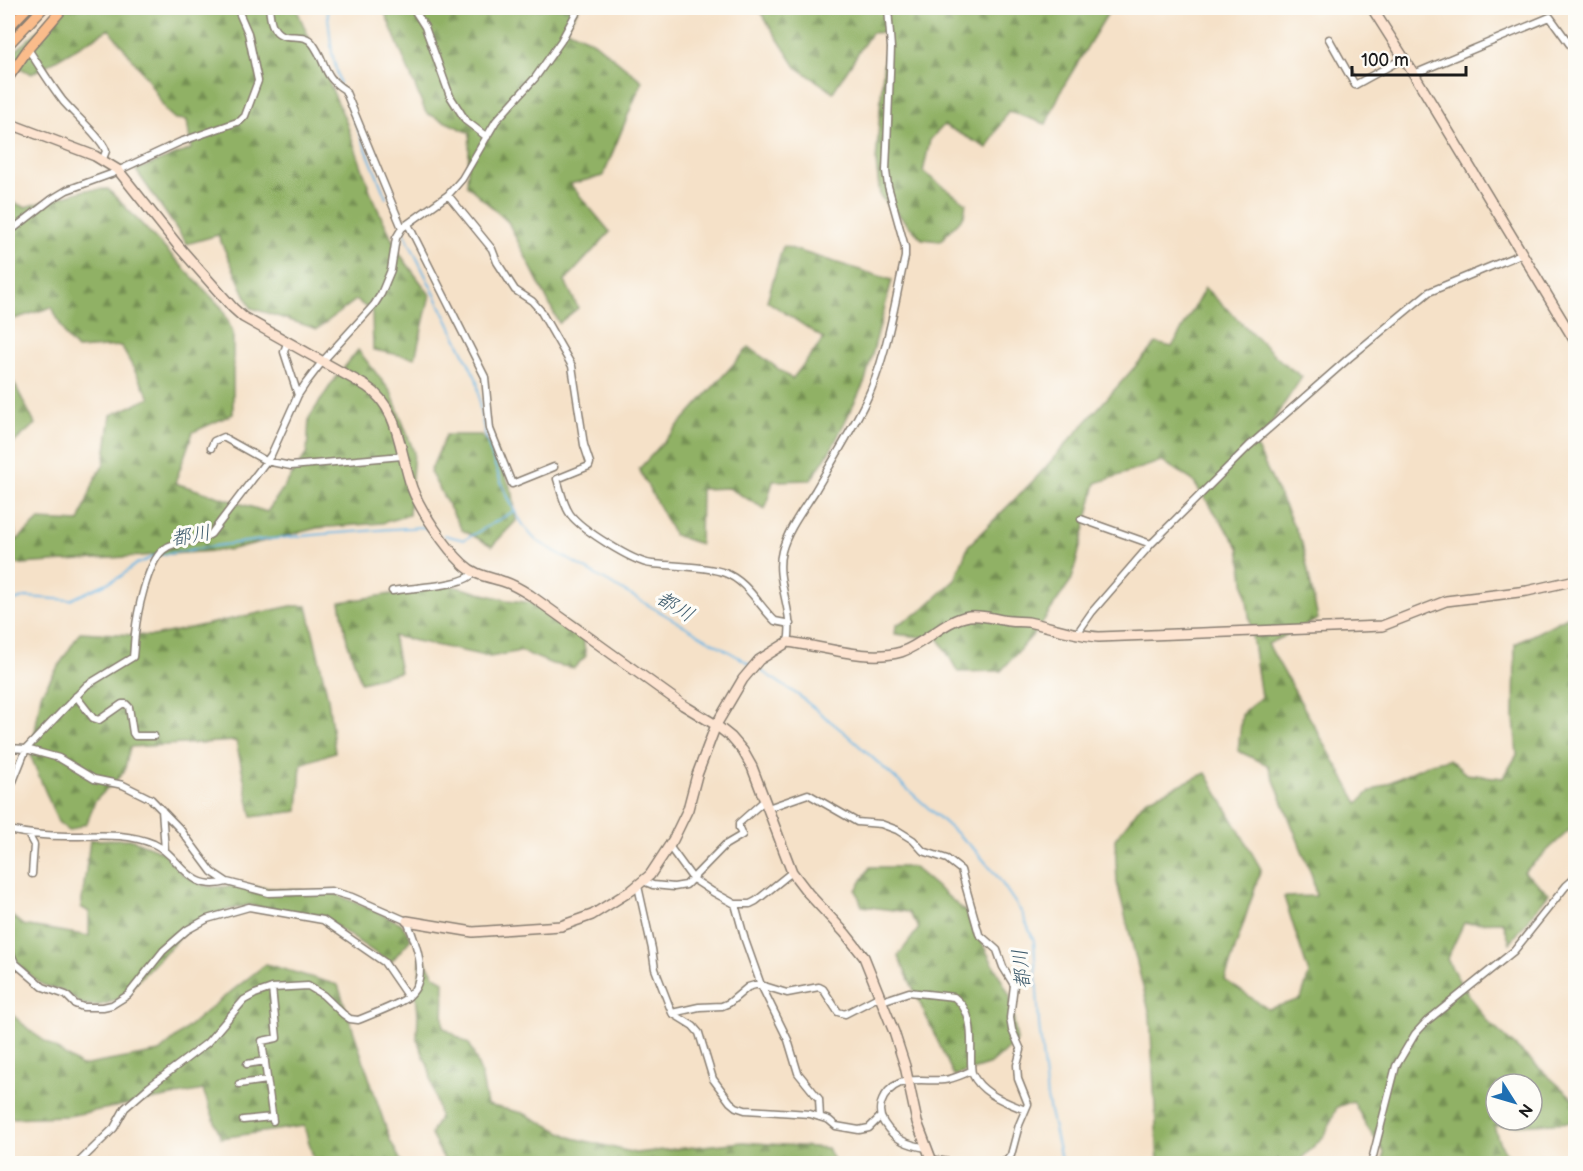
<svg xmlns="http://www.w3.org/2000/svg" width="1583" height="1171" font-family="'Balsamiq Sans','Klee One',sans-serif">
	<defs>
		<pattern id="forest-firs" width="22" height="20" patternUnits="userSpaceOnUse" patternTransform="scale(1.5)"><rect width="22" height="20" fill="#90b165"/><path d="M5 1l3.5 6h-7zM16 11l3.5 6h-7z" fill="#758f52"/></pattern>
	</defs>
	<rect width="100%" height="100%" fill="#fdfcf7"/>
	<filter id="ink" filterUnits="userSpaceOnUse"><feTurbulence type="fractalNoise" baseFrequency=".0167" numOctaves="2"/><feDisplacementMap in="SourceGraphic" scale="12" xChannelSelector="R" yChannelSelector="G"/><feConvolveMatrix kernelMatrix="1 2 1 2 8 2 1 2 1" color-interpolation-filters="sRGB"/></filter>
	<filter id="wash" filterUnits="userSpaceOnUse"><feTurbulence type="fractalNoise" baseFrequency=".008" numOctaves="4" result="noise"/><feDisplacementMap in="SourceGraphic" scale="24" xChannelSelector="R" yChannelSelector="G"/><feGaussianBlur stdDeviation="1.35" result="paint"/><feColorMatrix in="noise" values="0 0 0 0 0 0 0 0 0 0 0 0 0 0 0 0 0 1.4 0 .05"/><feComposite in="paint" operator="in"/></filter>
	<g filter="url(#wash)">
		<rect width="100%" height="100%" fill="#f5e1c8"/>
		<path fill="url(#forest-firs)" stroke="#566640" stroke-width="1.5" fill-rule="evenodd" d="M62,8H296L345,119L373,199L399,253L430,295L415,358L373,350L372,312L356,300L317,329L251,308L218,235L187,244L136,170L191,149L187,120L175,119L166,111L147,78L109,29L32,74L8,62V58Z
			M383,8H579L565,28L594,42L642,81L603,176L570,184L610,232L565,281L578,308L559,323L508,222L467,185L470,133L426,113Z
			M761,8H1111L1063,87L1046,124L1008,111L987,148L944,125L930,140L923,172L966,203L964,216L940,241L922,239L880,196L876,162L886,32L871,33L833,92L796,67L759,10Z
			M108,189L222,308L233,333V414L193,432L175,483L267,512L307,453L309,418L332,383L358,350L391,392L414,452L409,515L382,523L317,528L229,550L8,565V485L16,541L39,520L79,522L95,479L104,464L111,415L150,398L121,346L77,349L66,337L52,307L8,321V201L25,207L86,190Z
			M783,246L892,280L865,381L833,446L811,480L773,481L765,509L729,488L701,489L700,544L674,535L639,469L749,347L792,379L824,339L767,301Z
			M1205,288L1282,362L1302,377L1256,446L1302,543L1318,619L1268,644L1358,803L1369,792L1431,763L1449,759L1466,774L1503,778L1517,755L1514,718L1515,644L1575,613V825L1524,872L1549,893L1510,943L1503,922L1464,923L1447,959L1458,979L1487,1021L1575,1100V1122L1494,1126L1499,1142L1513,1163H1383L1384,1152L1367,1127L1353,1101L1337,1107L1325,1135L1297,1163H1158L1150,1015L1117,883L1115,839L1145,800L1206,773L1261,869L1225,980L1268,1009L1301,999L1309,974L1284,897L1316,896L1312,876L1268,765L1238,751L1242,714L1261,697L1239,547L1192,480L1162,461L1096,483L1072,579L1037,630L1001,671L958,672L939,639L895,634L896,625L920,612L955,580L968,546L1036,478L1156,343L1172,347ZM1496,1084H1532V1120H1496Z
			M8,371L35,424L8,448Z
			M446,435H480L495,449L513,494L516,521L492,546L462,530L430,472Z
			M449,585L507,600L535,603L582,633L586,656L574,668L552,664L521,651L490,657L393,636L400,672L361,682L347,641L340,602Z
			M291,606H307L328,698L335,752L301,764L298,811L252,817L236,741L130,747L124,772L95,801L87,823L69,831L58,822L31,757L41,694L80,632L153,636Z
			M130,839L158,850L165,854L182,874L202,885L211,887L243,886L334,893L401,923L411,939L390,963L321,916L248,905L208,915L192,925L124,995C111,1003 95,1010 80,1003C73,1000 68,994 61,990C55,988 48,987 43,985C31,977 19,964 8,955V913L23,925L89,936V912L81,907L90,840Z
			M870,867H913L965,911L1010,996L1017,1041L991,1064L954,1076L898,956L919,928L908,912L862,906L856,890Z
			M421,956L435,976L444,981L443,1027L470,1045L481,1073L487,1105L523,1113L573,1138L635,1153L743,1142L827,1148L836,1163H446L431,1135C432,1127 439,1123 439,1115L429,1069L417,1039L418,1014L416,994L419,983Z
			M266,964L338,985L390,1140L402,1163H315L304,1126L221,1138L203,1090L68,1116L8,1118V1011L33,1033L81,1066L159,1052L209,1009Z"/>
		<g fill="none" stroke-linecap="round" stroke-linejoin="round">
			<path stroke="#6cb6e4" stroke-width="2" d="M327,8L332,53L340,84
				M342,90L386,198
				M403,230L476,378C480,390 478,403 481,415C488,451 510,517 537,541L752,665
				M444,535L464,540L514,511
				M162,555C248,538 335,533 423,527L430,530
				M8,603L26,597L70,600L120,577L136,564L156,556
				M757,668L798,695L845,733L975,850L997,876L1022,913L1034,941L1039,1024L1047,1098L1062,1164"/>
		</g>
	</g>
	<g filter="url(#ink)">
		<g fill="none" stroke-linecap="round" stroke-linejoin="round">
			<g stroke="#887e72" stroke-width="9">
				<path id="street" d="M269,8C270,13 270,21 273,26C281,45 303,29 313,44C327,63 322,76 345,90L402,228
					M413,8L425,27L450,96L466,121L487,137
					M1329,39L1355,85L1404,58
					M28,49C40,67 50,84 63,101C73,113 102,138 106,151L103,159
					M1414,74L1550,17L1576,53
					M448,195L492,249L497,262L515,290L532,301L540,310L572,366L584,445L590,463L589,466L557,479C561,491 563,504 570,514C581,529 633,562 652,564C672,566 706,566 725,573C747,581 759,606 775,621L790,624
					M408,224L485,377L490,429L512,484L554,467
					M8,233L52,199L67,190L111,174L180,142L240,121L245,116L258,81L248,33L237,8
					M287,343L284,352L298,395
					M211,448L214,441L223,437L266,461L291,466L402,456
					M1081,519L1151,544
					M392,591C411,587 466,587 474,572
					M1076,635L1092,612L1151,544L1249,446L1349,358L1429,292L1521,254
					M788,642C795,611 774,581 782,551C788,529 803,510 815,491C832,462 850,433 865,403C887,358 894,305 905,257V247L888,186L886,171L891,48L888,8
					M76,696L93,718L99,720L122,704H126L129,707L133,733L135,736H154
					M8,748L26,749L59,758L94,779L123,785L151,799L180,829L212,872L227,882L269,893L331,891L352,897L407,921C416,943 430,977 409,996C401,1004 370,1015 358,1020L350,1019L343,1014L323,995L308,986L272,988L255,994L244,1000L207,1043L149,1087L125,1108L114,1128L77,1164
					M8,794L26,749L87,685L133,657C134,649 134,641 135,634C137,613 147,564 163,550C177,538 197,545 211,534L271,455L298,395L306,383L322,362L374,305L381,294L391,270L396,238L402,228L448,195L462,179L496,121L535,78L561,41L579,8
					M768,808L808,794L857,822L881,824L897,830L913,840L923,851L947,859L961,870L979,934L997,950L1003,967L1014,985L1010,1018L1012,1030L1021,1050L1017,1065L1018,1079L1028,1104L1019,1125L1011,1155L1008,1159L1001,1164
					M162,810L165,850
					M8,830C27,834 47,836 67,836C98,836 125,832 154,844C181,856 187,893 227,882
					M28,834L34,845L32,874
					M669,846L693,879L713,892L735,904H750L756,901L792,872
					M643,881L653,885L674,887L686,885L725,845L742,835L739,828V823L765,800
					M638,886L652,949L655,969L672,1013L693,1026L699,1033L713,1079L730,1102L736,1107L745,1110L810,1114L829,1120L836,1126L859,1130L869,1128L880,1117
					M735,904L745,940L761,985L788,1040L798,1073L819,1099L820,1117
					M8,947L15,963
					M8,957L43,987L66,995L75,1004L83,1007H103L112,1005L128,995L163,951L187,930L207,919L249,907L323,920L384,962L408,997
					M272,988L277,1038L262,1041L273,1121
					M882,1001L909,992L954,997C974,1012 971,1037 971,1058C971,1063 971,1069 972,1073C981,1094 1006,1102 1025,1110
					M672,1013L699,1007L722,1006L729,1003L748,987L755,985H761L787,993L819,987L823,989L838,1012L845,1014L880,996
					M247,1064L265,1061
					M239,1084L267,1080
					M243,1120L272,1117
					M927,1148C908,1145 895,1140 884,1123C873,1106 887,1085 907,1081C916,1079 933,1081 944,1080C954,1079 963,1074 971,1071
					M930,1159L961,1164
					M1371,1164L1396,1066L1415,1034L1427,1021L1514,951L1566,886L1576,877"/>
			</g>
			<g stroke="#887e72" stroke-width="12">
				<path id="secondary" d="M1372,8L1417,79L1576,343
					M8,123L95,156L118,170L180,248L233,308L243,317L366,386C400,408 399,452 412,488C420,510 446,548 463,564C475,576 490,577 505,582C514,585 522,590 530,595L683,705L716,725L731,737L743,751L752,767L792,872L808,893L845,933L864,957L894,1032L905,1066L917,1122L933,1164
					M407,921L473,932L561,926L592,915L632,890L650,875L673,840L688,809L697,775L716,725L743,679L759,660L788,642C821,646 868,662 901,652C925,644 944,620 969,616C984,614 996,620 1010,621C1016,622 1022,621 1028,622C1052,627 1073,635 1099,637L1382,626L1446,601L1527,591L1576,580"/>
			</g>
			<g stroke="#887e72" stroke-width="12">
				<path id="primary" d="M8,28L27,8
					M8,45L43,8
					M8,78L28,49L63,8"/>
			</g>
			<use href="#street" stroke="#fff" stroke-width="6"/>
			<use href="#secondary" stroke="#fde4d1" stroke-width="9"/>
			<use href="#primary" stroke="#fabc8b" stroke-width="9"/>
		</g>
	</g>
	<g text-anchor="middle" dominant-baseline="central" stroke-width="6" stroke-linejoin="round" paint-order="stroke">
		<g font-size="20" font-style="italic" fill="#3c5a6c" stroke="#fdfcf7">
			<text transform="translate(191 536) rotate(-10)">都川</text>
			<text transform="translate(675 607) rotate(31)">都川</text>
			<text transform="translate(1022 969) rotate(-96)">都川</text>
		</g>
	</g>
	<rect width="1583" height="1171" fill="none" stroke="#fdfcf7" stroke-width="30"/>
	<g transform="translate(1514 1102) rotate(127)"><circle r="28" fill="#fdfcf7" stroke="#a3a29f" stroke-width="1.5"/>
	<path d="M0-4.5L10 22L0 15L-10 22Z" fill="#1f6fb2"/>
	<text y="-9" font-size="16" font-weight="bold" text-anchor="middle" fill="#1c1c1c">N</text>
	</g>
	<path d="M1352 66v9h114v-9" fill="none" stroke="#1c1c1c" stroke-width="3"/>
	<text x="1361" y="66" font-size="18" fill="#1c1c1c" stroke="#fdfcf7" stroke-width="4.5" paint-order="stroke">100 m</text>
</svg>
